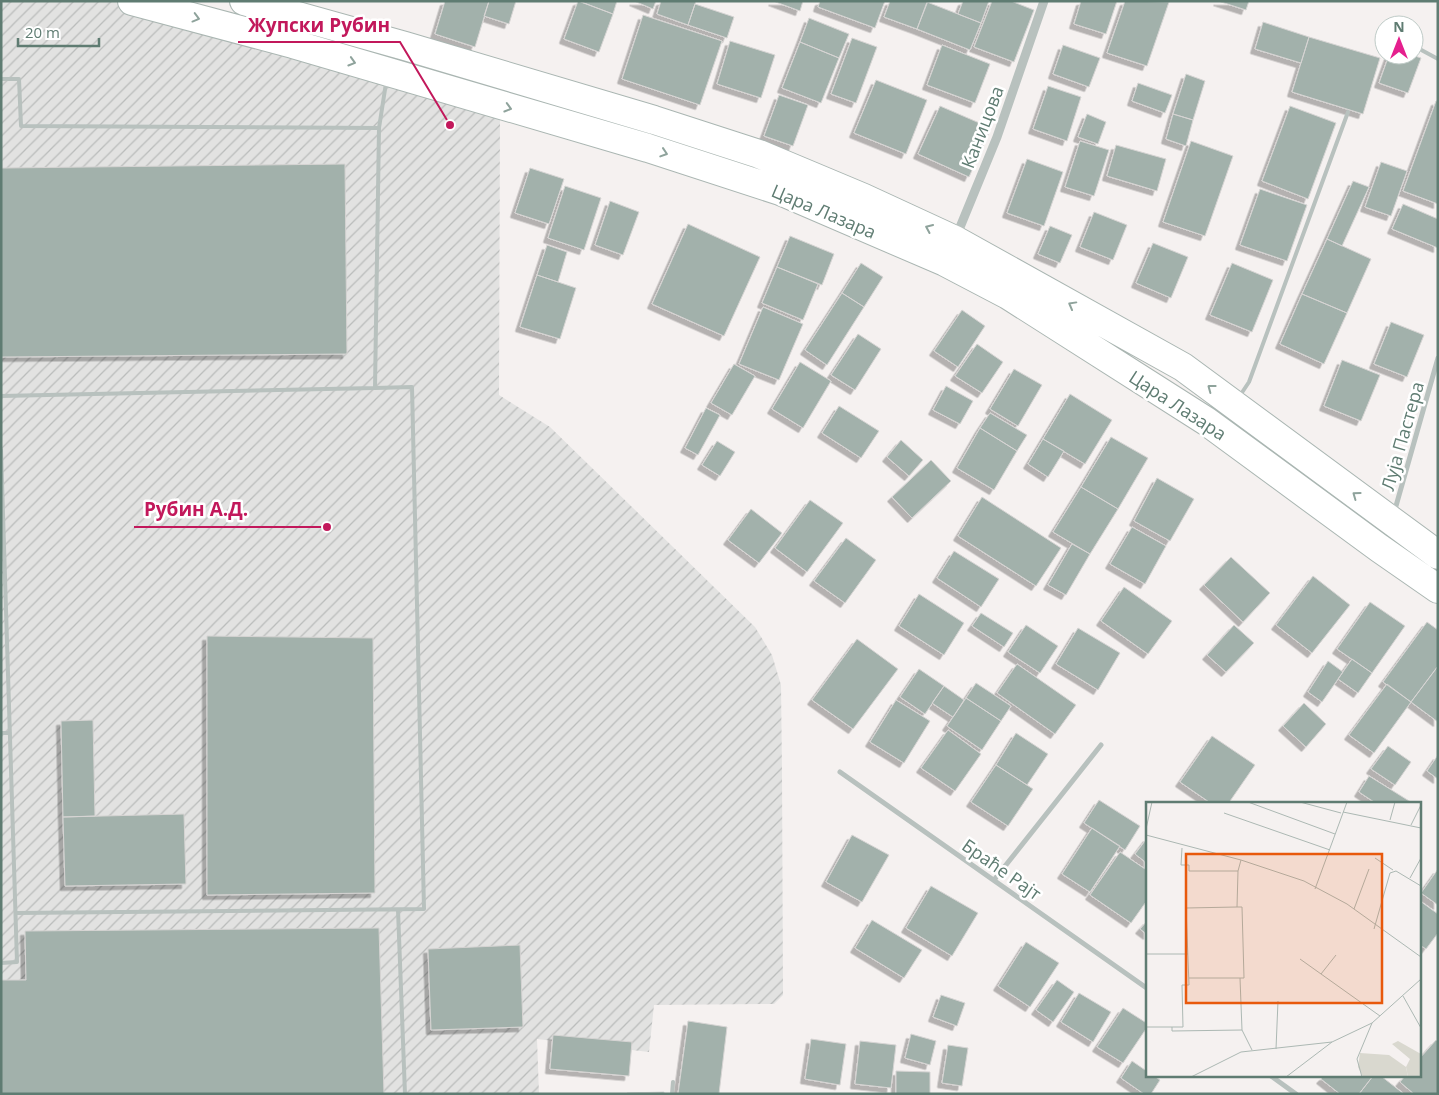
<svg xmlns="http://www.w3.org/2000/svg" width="1439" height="1095" font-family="'Open Sans',sans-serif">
	<defs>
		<pattern id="industrial-furrows" width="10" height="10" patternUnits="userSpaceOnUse" patternTransform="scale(1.25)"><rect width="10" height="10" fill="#e2e2e1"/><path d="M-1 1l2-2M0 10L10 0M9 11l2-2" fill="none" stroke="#babcbb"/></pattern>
		<filter id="shadow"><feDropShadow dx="-4.5" dy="4.5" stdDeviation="0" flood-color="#0004"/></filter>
	</defs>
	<rect width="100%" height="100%" fill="#f5f1f0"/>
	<path fill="url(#industrial-furrows)" d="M1,1H132L500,105L499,395L550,427L755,627L772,655L781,685L782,772L783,995L774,1004L654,1005L649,1052L537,1039L539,1094H1Z"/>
	<path fill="#a2b1ab" stroke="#d6d4d3" filter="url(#shadow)" d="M445,1H489L475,47L435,34Z
		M489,1H516L509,24L484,16Z
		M578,1L613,14L599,52L564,39Z
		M579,1H617L613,14Z
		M634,1H656L653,9Z
		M661,1H696L688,25L657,14Z
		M773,1H803L800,11Z
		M820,1H885L875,28L818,7Z
		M890,1H928L917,29L884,17Z
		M963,1H989L981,23L958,14Z
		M992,1H1011L1034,10L1014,62L974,47Z
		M1081,1H1117L1106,34L1074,24Z
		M1125,1L1169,2L1147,66L1107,53Z
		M1218,1H1249L1246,10Z
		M927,2L981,23L970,50L917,29Z
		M695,4L734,17L727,38L688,25Z
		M643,15L722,41L700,105L622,79Z
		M809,18L849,34L839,58L800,42Z
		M1263,22L1309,37L1301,63L1255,49Z
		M1309,37L1380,58L1363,114L1292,92Z
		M852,38L877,47L856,103L831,94Z
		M730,41L775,55L761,98L717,84Z
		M800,42L839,58L821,103L782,88Z
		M942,45L990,64L975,103L927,85Z
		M1063,45L1100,58L1089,87L1053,74Z
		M1389,55H1412L1421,58L1408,93L1379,83Z
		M1186,74L1205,81L1193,120L1173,114Z
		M876,80L927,100L906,154L854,133Z
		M1138,83L1172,95L1165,113L1132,101Z
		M1048,86L1081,97L1067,141L1033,129Z
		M779,95L808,105L793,146L764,136Z
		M1436,101H1438V204L1403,191Z
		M1,105L2,168L345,164L347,354L1,357Z
		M940,106L991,128L969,177L918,154Z
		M1290,106L1336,123L1308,199L1262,181Z
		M1087,114L1106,122L1098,144L1078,137Z
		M1173,114L1193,120L1186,146L1166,139Z
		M1080,141L1109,150L1094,196L1065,187Z
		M1191,141L1233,156L1205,236L1163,222Z
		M1116,145L1166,159L1157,191L1107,176Z
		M1027,159L1063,172L1044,226L1007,213Z
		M1381,162L1407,171L1391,216L1365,207Z
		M530,168L564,179L549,224L515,213Z
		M1353,181L1369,187L1342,246L1327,239Z
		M565,186L601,198L584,250L548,238Z
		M1260,189L1307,205L1287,261L1240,245Z
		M610,201L639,212L623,255L595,245Z
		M1403,204L1438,219V248L1392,229Z
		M1094,212L1127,225L1113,260L1080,247Z
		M688,224L760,257L724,336L652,304Z
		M1050,226L1072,235L1060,263L1038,254Z
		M790,236L834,254L822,285L777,267Z
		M1327,239L1371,259L1347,313L1302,294Z
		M1153,243L1188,257L1171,298L1136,283Z
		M547,245L567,252L558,282L537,275Z
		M861,263L883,277L864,307L842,293Z
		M1232,263L1273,280L1252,332L1210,315Z
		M777,267L818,284L803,320L762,303Z
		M537,275L576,288L560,339L520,327Z
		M842,293L864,307L827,365L805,350Z
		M1302,294L1347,313L1324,364L1280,344Z
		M763,307L803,324L779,380L739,364Z
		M962,310L985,326L958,367L934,351Z
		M1391,322L1424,335L1407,377L1374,364Z
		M858,334L881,349L855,390L831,375Z
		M977,344L1003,362L982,393L955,376Z
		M1342,360L1380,375L1361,421L1324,406Z
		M800,362L831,381L803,428L772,409Z
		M734,364L755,376L732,415L711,403Z
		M1014,369L1042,385L1018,426L990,409Z
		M946,386L973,401L960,424L933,410Z
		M1070,394L1112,420L1085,464L1043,439Z
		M839,406L879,431L861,458L822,433Z
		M706,408L720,415L698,455L685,448Z
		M990,413L1027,435L1017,451L980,428Z
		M980,428L1017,451L994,490L957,468Z
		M1111,437L1148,458L1118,509L1081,487Z
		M1043,439L1064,451L1048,477L1028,464Z
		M901,440L923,460L909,476L887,457Z
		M717,441L735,452L720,476L702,465Z
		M931,460L951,481L912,518L892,497Z
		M1157,478L1194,499L1170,541L1134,521Z
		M1081,487L1118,509L1090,554L1053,532Z
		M982,497L1061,548L1036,586L958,536Z
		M810,500L843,523L807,572L775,548Z
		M751,509L782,533L759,563L728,540Z
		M1132,527L1166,546L1145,584L1110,564Z
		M846,538L876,560L845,603L814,581Z
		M1072,544L1090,554L1066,595L1048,585Z
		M954,551L999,579L981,607L937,578Z
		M1231,557L1270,593L1243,622L1204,585Z
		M1313,576L1350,605L1312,653L1276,625Z
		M1124,587L1172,621L1148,654L1101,621Z
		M919,594L964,623L944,655L899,626Z
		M1370,602L1405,626L1372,673L1337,649Z
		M981,613L1013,633L1004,647L972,626Z
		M1427,622L1438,630V666L1411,702L1383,682Z
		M1026,625L1058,646L1040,673L1008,652Z
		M1234,625L1254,643L1226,672L1207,655Z
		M1078,628L1120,653L1098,690L1056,664Z
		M207,636L373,638L375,893L207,895Z
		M857,639L898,669L853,729L812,700Z
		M1352,659L1372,673L1358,693L1338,679Z
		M1328,661L1343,672L1322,702L1308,692Z
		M1017,664L1076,705L1055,734L997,693Z
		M1438,666V722L1411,702Z
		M919,669L944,686L925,714L900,697Z
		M976,683L1011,706L1001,721L966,698Z
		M1387,684L1411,702L1374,753L1349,735Z
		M944,686L964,700L953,717L932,703Z
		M966,698L1001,721L982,750L947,726Z
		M896,700L930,721L904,763L870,742Z
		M1304,703L1326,724L1306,747L1283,726Z
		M93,720L95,816L63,817L61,721Z
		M948,730L981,754L955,791L921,768Z
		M1016,733L1048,754L1027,785L996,765Z
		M1212,736L1255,765L1228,804H1212L1180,782Z
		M1388,746L1411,762L1395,785L1371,769Z
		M1438,755V779L1427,771Z
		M996,765L1033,789L1008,826L971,802Z
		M1369,776L1414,804H1377L1359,792Z
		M1099,800L1140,826L1125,850L1084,823Z
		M184,814L186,884L65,886L63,817Z
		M1092,828L1120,846L1090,892L1062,874Z
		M852,835L889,855L862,902L826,882Z
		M1148,837V864L1135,854Z
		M1120,852L1148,871V899L1131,923L1090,895Z
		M1438,869V905L1421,893Z
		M931,886L978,913L952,956L906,928Z
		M1420,901L1438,914V933L1426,949L1420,945Z
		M872,920L922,950L904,978L855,948Z
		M1148,920V935L1140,929Z
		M379,928L384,1094H1V980H26L25,931Z
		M1026,942L1059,963L1030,1007L998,986Z
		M520,945L523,1027L431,1030L428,949Z
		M1057,980L1074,992L1053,1022L1036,1010Z
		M1079,993L1111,1012L1093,1042L1061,1022Z
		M941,995L965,1003L957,1026L933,1017Z
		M1123,1008L1148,1024V1026L1123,1063L1097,1047Z
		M688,1021L727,1027L719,1094H678Z
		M911,1034L936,1041L930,1065L905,1058Z
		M553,1035L632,1042L629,1076L550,1069Z
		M811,1039L846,1044L840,1085L805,1079Z
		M1436,1040L1438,1042V1094H1414L1400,1082L1405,1076H1420V1058Z
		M860,1041L896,1045L891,1088L855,1084Z
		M948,1045L968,1048L962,1086L942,1083Z
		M1132,1061L1148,1072V1076H1154L1160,1080L1151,1094H1144L1121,1078Z
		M896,1071L930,1072V1094H896Z
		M1324,1076H1373L1359,1094H1340L1321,1079Z
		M1373,1076H1381L1404,1094H1359Z
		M664,1092V1094H627V1093Z"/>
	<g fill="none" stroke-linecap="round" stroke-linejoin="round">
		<g stroke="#aab6b2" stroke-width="30">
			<path id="secondary" d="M132,1L293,44L648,148L780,191L945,262L1008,295L1206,421L1379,548L1438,589
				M244,1L405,46L654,120L759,154L864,198L955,240L1183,367L1438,555"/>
		</g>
		<path stroke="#b8c1be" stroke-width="4" d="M1414,46L1438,59
			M1,79H19L21,126L379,128
			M1,396L375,388L379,128L386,83
			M1239,397L1249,382L1348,112
			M1,450L17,962L1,963
			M1,733H10
			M398,910L405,1094
			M16,913L424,909L412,387L375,388
			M672,1094L673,1082"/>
		<path stroke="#b8c1be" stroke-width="5" d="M1394,513L1438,358
			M840,772L1148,989
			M994,880L1101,745
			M1271,1076L1296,1094"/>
		<path stroke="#b8c1be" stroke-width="9" d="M956,237L997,137L1044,1"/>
		<use href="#secondary" stroke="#fff" stroke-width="28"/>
	</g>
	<defs><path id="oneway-chevron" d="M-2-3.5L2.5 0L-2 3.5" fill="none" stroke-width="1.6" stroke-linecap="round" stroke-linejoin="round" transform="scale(1.25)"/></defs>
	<g stroke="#8fa39c">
		<use href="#oneway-chevron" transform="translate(196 18) rotate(15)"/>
		<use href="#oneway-chevron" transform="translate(352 62) rotate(17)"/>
		<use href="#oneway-chevron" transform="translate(508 108) rotate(16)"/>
		<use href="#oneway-chevron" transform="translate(664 153) rotate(18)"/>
		<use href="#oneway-chevron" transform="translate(929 228) rotate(-156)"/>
		<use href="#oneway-chevron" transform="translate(1072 305) rotate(-151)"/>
		<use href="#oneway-chevron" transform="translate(1211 388) rotate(-143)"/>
		<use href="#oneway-chevron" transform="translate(1356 495) rotate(-144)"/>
	</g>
	<g text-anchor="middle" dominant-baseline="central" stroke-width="5" stroke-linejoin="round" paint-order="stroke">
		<g font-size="18" fill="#5f7c72" stroke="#fff">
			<text transform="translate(982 127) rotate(-69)">Каницова</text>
			<text transform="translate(824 211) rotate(23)">Цара Лазара</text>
			<text transform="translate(1178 405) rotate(33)">Цара Лазара</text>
			<text transform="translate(1402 436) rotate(-74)">Луја Пастера</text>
			<text transform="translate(1002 869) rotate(35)">Браће Рајт</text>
		</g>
	</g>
	<g transform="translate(1146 802)">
		<rect width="275" height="275" fill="#f5f1f0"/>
		<path d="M252,239L275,252V275H262L260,265L264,257L246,242Z" fill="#d9d8cf"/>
		<path d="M214,251L243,253L260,265L262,275H217L212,265Z" fill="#d9d8cf"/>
		<path fill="none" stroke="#acb8b3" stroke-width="1" d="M102,0L189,32M154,0L195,11M197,10L275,26M78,11L184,48M244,18L249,0M265,23L275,3M0,27L6,0M0,33L95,58L158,79L201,102L275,155M36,46L35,63H43V69H92M229,56L247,68M264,76L275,56M169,87L201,0M208,107L223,67M228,127L244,71L250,69L275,84M0,152H42M154,157L234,214M175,172L190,153M43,176H98L96,105H91M257,194L275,226M0,225H37L36,183H43L40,106L91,105L92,69L95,58M26,225V229L96,228L94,176M96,228L106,248M130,247L132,199M45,275L95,250L186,240M140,275L186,240L226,221L275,177M216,275L211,257L226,221"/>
		<path fill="#e8590c" fill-opacity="0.15" stroke="#e8590c" stroke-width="2.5" d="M40,52H236V201H40Z"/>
		<rect width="275" height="275" fill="none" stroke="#5f7c72" stroke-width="2.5"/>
	</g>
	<path fill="none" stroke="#c2185b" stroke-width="2" d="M450 125L400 42H238M327 527L258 527H134"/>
	<g fill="#c2185b" stroke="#fff" stroke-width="2">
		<circle cx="450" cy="125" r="5"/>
		<circle cx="327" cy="527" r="5"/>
	</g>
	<g font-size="19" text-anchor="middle" font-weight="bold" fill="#c2185b" stroke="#fff" stroke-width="5" stroke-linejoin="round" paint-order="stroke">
		<text x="319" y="32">Жупски Рубин</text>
		<text x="196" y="516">Рубин А.Д.</text>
	</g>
	<rect width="1439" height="1095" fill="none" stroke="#5f7c72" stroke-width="5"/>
	<g transform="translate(1399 40)"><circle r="24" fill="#ffffff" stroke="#bfcbc7"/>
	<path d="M0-4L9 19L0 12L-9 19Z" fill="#e51f8e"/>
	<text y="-8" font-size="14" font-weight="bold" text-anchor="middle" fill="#5f7c72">N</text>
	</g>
	<path d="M18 38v8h81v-8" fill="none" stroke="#5f7c72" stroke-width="2.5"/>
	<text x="25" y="38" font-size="15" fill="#5f7c72" stroke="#ffffff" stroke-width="4" paint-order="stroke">20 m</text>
</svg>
